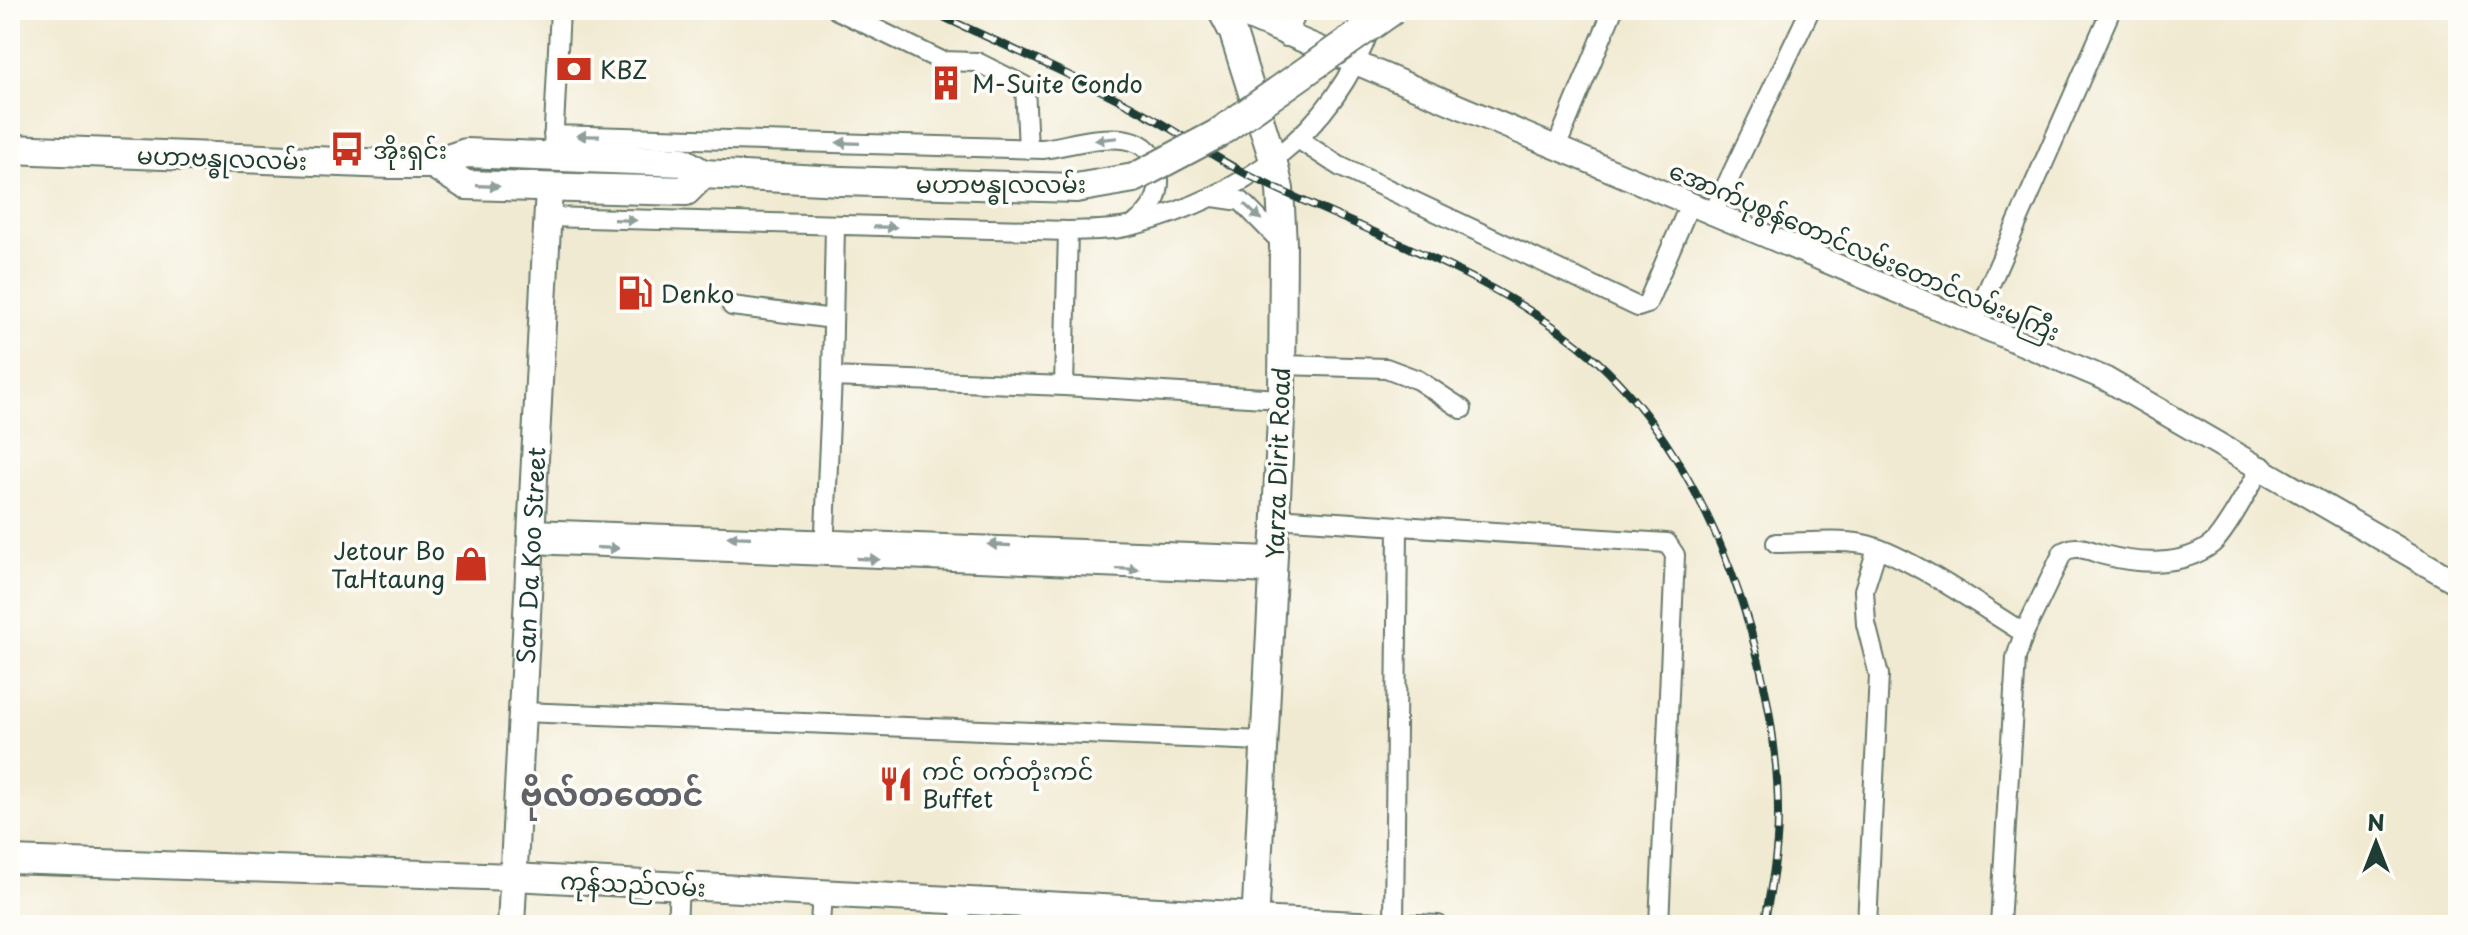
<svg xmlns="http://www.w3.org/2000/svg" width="2468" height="935" font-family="'Playpen Sans','Noto Sans Myanmar',sans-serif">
	<rect width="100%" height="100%" fill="#fdfcf7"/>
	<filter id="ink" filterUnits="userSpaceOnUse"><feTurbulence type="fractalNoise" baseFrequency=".0125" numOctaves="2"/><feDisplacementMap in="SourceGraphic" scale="16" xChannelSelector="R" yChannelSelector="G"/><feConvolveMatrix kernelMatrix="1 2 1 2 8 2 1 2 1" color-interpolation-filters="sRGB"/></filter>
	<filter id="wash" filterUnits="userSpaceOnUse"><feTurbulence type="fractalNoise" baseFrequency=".006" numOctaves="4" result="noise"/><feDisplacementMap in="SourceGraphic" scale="32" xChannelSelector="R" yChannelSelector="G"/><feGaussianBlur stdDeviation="1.8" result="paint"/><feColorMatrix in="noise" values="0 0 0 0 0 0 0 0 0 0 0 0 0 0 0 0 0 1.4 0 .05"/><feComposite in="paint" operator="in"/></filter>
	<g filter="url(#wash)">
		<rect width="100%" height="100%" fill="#f1ead2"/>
	</g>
	<g filter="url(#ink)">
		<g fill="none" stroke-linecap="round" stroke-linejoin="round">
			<g stroke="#687a6b" stroke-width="22">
				<path id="minor" d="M837,10L942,61L977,62L1025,86L1028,149
					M1286,37L1298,10
					M553,135L1043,149C1081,144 1153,116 1159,178C1160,197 1151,211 1137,222
					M1298,139L1339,166L1638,307L1647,304L1689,206
					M553,147L560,10
					M1556,148L1613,10
					M1213,197L1241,201L1283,244
					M1712,215L1810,10
					M547,217L1068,231C1089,230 1114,231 1134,225C1242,196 1332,135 1371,26
					M732,306L833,319
					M1973,323L2111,10
					M1282,365L1386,368L1418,380L1462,409
					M832,377L835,226
					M1064,386L1068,231
					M1274,518L1667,543L1675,555L1659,925
					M531,529L1273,556
					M1776,543C1804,543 1836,539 1863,544C1902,551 1986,610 2024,633
					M530,544L1273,574
					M824,552L832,377L1064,386L1282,399
					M522,712L1264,741
					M1255,916L1438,925
					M677,925L679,886
					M820,925L822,893
					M960,925L961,901
					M1394,925L1398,528
					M1867,925L1879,675L1866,624L1864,590L1877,549
					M2000,925L2016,658L2024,633L2063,552C2076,543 2090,551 2104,555C2138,564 2183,567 2212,544C2226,532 2251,484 2262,466"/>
			</g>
			<g stroke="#687a6b" stroke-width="26">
				<path id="tertiary" d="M1230,10L2106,379L2458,583"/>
			</g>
			<g stroke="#687a6b" stroke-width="30">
				<g id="secondary">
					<path d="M1221,10L1233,33L1274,163L1280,189L1283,244L1282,399L1255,925"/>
					<path d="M10,860L513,877L1255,916"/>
					<path id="s1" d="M511,925L549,188"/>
				</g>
			</g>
			<g stroke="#687a6b" stroke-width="32">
				<path id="primary" d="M10,149L391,164H433L466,153L683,162L703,174L841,181
					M433,164L466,185L686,191L703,174"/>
			</g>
			<use href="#minor" stroke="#fff" stroke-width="18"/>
			<use href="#tertiary" stroke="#fff" stroke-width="22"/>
			<use href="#secondary" stroke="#fff" stroke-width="26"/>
			<use href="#primary" stroke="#fff" stroke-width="28"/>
			<g stroke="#1f3d34" stroke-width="8">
				<path id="rail" d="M928,10C995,41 1062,70 1127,104C1170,126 1209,155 1252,177C1364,232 1503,276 1597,361C1711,465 1779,664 1778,816C1778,853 1771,889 1764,925"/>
			</g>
			<use href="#rail" stroke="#fdfcf7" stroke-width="5" stroke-dasharray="15" stroke-linecap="butt"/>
			<g stroke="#687a6b" stroke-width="32" stroke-linecap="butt">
				<path id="primary-bridge" d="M841,181L1076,188L1134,178L1217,134L1393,10"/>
			</g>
			<use href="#primary-bridge" stroke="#fff" stroke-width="28"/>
		</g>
		<defs><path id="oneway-solid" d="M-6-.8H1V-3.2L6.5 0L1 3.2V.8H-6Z" transform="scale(2)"/></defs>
		<g fill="#8f9e9a">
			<use href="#oneway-solid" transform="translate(588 136) rotate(-179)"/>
			<use href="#oneway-solid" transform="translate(1106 139) rotate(174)"/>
			<use href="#oneway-solid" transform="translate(848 143) rotate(-178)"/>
			<use href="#oneway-solid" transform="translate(488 186) rotate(2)"/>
			<use href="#oneway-solid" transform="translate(1253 212) rotate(43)"/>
			<use href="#oneway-solid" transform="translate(625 220) rotate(2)"/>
			<use href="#oneway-solid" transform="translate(885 227) rotate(1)"/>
			<use href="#oneway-solid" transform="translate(739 537) rotate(-178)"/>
			<use href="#oneway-solid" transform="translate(999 545) rotate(-177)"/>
			<use href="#oneway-solid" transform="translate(608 548) rotate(2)"/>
			<use href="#oneway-solid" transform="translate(868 559) rotate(3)"/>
			<use href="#oneway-solid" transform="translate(1128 569) rotate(2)"/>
		</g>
	</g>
	<defs>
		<g id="bank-bare" transform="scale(2.76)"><path d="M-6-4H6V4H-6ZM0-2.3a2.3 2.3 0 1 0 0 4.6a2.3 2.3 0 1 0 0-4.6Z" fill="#c8321e" stroke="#fdfcf7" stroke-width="2.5" paint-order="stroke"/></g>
		<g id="building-bare" transform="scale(2.76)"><path d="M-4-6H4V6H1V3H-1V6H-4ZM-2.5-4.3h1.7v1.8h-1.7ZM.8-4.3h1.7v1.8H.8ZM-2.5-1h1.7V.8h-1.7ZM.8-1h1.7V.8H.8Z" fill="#c8321e" stroke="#fdfcf7" stroke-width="2.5" paint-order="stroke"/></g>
		<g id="bus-bare" transform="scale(2.76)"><path d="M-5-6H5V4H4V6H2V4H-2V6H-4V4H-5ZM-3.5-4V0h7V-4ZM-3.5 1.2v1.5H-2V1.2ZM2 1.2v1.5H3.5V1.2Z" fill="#c8321e" stroke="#fdfcf7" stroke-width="2.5" paint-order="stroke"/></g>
		<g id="fuel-bare" transform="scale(2.76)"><path d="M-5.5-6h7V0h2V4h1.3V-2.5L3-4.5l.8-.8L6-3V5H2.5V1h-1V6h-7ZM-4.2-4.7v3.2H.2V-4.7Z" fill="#c8321e" stroke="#fdfcf7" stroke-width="2.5" paint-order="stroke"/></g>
		<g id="shop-bare" transform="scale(2.76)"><path d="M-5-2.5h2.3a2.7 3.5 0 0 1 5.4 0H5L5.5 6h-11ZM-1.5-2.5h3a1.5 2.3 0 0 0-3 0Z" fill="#c8321e" stroke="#fdfcf7" stroke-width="2.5" paint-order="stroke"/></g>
		<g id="restaurant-bare" transform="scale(2.76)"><path d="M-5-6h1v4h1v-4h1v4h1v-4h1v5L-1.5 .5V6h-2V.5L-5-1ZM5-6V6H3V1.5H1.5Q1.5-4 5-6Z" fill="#c8321e" stroke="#fdfcf7" stroke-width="2.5" paint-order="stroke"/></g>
	</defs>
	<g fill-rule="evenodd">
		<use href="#bank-bare" x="574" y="69"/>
		<use href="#building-bare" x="946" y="83"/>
		<use href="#bus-bare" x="347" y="149"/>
		<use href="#fuel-bare" x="635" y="293"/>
		<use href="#shop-bare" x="471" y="564"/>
		<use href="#restaurant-bare" x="896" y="784"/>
	</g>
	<g text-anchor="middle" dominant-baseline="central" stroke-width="7" stroke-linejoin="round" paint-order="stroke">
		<g font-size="24" fill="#1f3d34" stroke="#fdfcf7" text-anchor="start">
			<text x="600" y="69">KBZ</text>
			<text x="972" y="83">M-Suite Condo</text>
			<text x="373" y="149">အိုးရှင်း</text>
			<text x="661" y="293">Denko</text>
			<text x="445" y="550" text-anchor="end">Jetour Bo<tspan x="445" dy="28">TaHtaung</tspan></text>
			<text x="922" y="770">ကင် ဝက်တုံးကင်<tspan x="922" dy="28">Buffet</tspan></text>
		</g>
		<g font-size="24" fill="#1f3d34" stroke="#fdfcf7">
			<text transform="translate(222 157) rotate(2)">မဟာဗန္ဓုလလမ်း</text>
			<text x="1001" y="183">မဟာဗန္ဓုလလမ်း</text>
			<text transform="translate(1865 250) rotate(23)">အောက်ပုစွန်တောင်လမ်းတောင်လမ်းမကြီး</text>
			<text transform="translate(1277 463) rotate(-88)">Yarza Dirit Road</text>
			<text stroke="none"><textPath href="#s1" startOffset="370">San Da Koo Street</textPath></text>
			<text transform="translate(633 883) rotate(3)">ကုန်သည်လမ်း</text>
		</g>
		<g font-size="32" font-weight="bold" fill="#606267" stroke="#fdfcf7">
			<text x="612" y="793">ဗိုလ်တထောင်</text>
		</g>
	</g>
	<rect width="2468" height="935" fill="none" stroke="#fdfcf7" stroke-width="40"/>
	<g transform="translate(2376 843)" stroke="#fdfcf7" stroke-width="6" paint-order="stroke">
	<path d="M0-6L14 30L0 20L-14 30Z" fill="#1f3d34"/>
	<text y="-12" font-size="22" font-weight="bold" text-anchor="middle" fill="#1f3d34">N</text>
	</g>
</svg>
